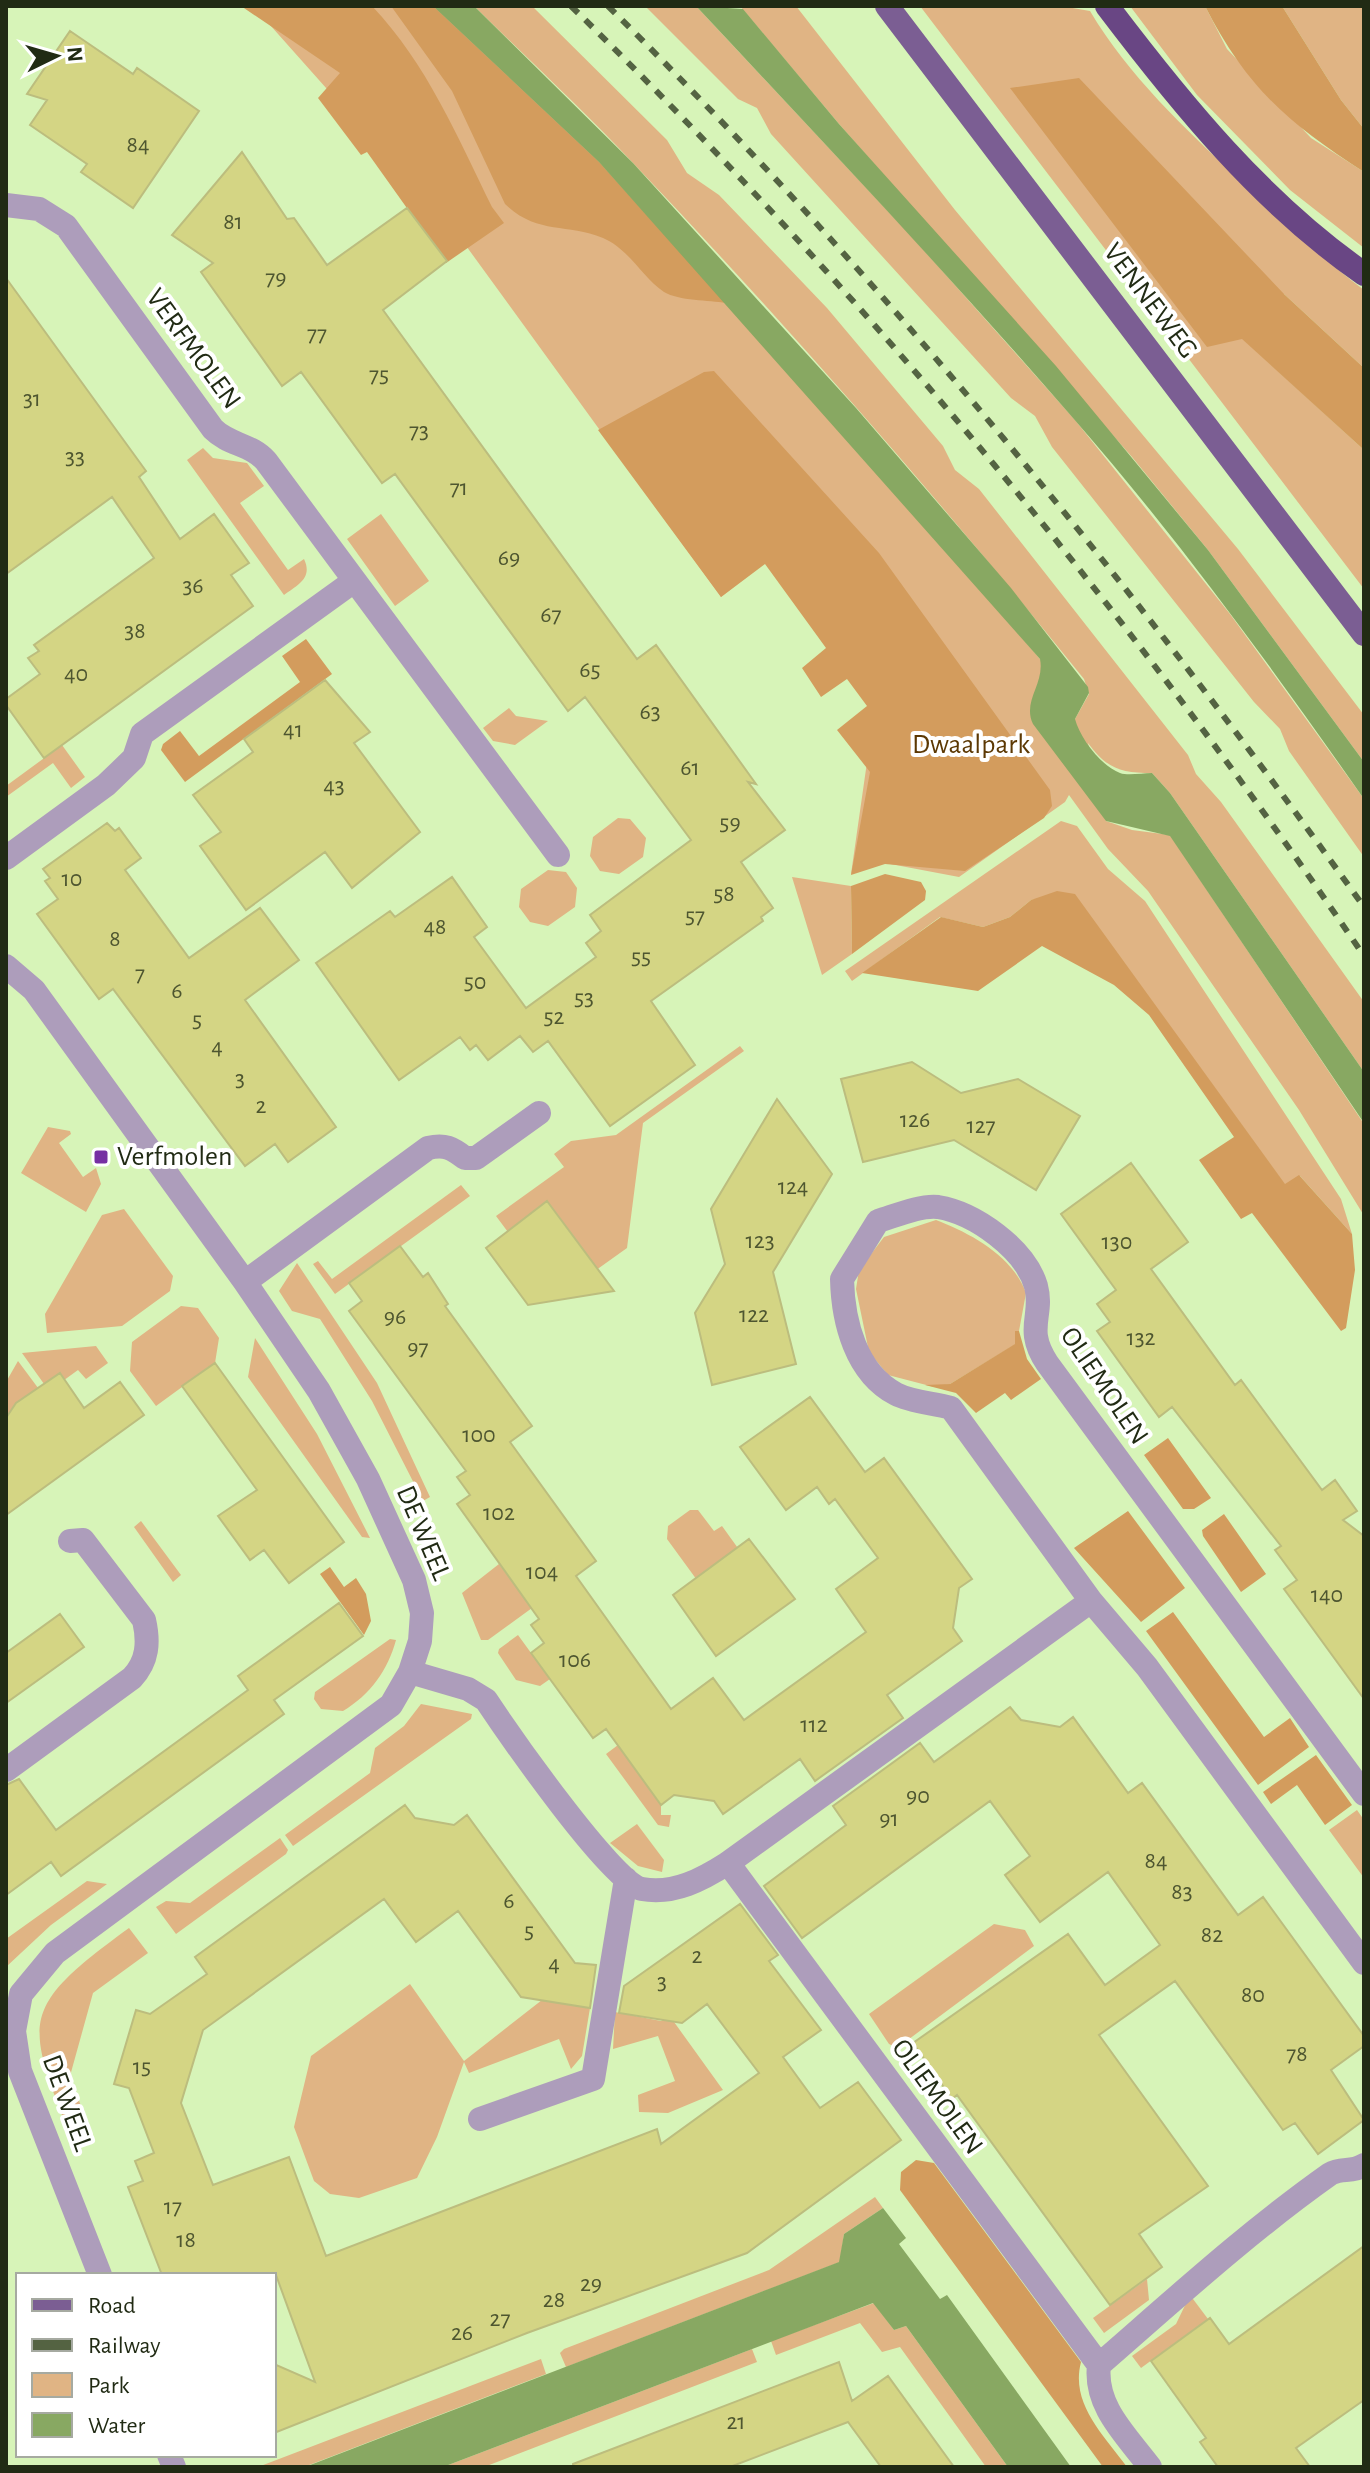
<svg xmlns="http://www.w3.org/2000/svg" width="1370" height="2473" font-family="'Alegreya Sans',sans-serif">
	<rect width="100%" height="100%" fill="#d7f4b8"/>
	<path fill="#e0b484" d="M253,6H448L656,203L1040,659L1075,719L1089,694L1084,679C941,501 790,328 633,163C582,109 527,58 474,6H532L667,140L687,173L719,195L827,308L943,446L955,470L979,489L1188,755L1196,774L1221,802L1364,1002V1072L1170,793L1152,773C1121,773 1107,769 1088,743L1106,821L1132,830L1170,835L1364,1124L1363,1214L1299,1110L1148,891L1108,849L1069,795L1065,802L959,877L885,863L851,874L876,699L770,559L721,597L464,243Z
		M645,6H696L913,238L1075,420L1230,614L1364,799V857L1289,751L1280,729L1254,702L1052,447L1035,416L1011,398L771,134L757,108L738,99Z
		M740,6H796L955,210L1238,549L1364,715V762L1208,550L1132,457L839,124Z
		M920,6H1061L1090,11C1128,75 1185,129 1240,180C1280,219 1319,256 1364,290V368L1284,294L1242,338L1364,450V589Z
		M1130,6H1205L1227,49L1311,138L1364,172V248L1290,190L1197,95Z
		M1282,6H1364V129L1341,100Z
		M203,448L213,458L247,463L264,486L240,503L288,570L304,559C313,578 298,585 284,595L187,460Z
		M381,514L429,581L395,606L347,539Z
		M509,708L516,716L548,721L515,745L493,741L483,728Z
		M62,745L85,777L71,788L53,763L6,797V786Z
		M618,818L630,819L646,838L643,857L619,874L600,871L590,856L593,837Z
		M1061,821L1077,826L1108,869L1145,901L1341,1199L1352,1234L1300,1176L1285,1185L1074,894L1031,900L1010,917L983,927L940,917L852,981L845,971Z
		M548,870L566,872L577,888L575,907L548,926L530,922L519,907L521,889Z
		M792,877L851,886L852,954L822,975Z
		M740,1046L744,1051L643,1123L627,1248L557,1298L496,1216L564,1167L554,1154L571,1141L616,1135Z
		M48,1127L70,1131L71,1134L59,1143L83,1177L96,1168L101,1184L86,1212L21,1173Z
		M461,1185L470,1196L335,1294L313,1264L318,1261L332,1279Z
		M124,1209L173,1276L170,1291L122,1326L47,1333L45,1314L102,1215Z
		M936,1220C970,1233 1013,1256 1026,1293L1019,1331H1015L1016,1344L950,1384L934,1387L888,1375L869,1352L856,1289L859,1270L884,1237Z
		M297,1263L377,1383L430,1497L423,1501L372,1401L320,1319L292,1311L279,1291Z
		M181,1306L198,1308L219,1338L215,1363L156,1406L130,1371L132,1342Z
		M255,1338L317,1434L370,1538L362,1537L248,1377Z
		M96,1346L108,1363L86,1379L78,1370L49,1391L22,1353Z
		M18,1361L44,1396L6,1423V1382Z
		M690,1510H698L714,1531L722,1526L766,1587L721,1613L667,1539L668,1526Z
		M141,1521L181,1575L173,1582L134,1527Z
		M499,1564L532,1608L488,1640H481L462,1593Z
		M518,1635L550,1679L540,1686L516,1680L498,1653L499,1649Z
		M390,1639L396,1640C388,1670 370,1695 343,1711L321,1709L314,1699L315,1692Z
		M421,1704L472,1714L471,1719L293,1846L285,1835L370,1773L375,1748L404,1726Z
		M618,1745L661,1805V1815H671L669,1827L658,1825L606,1754Z
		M1357,1810L1364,1820V1878L1329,1830Z
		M637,1824L664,1860L662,1872L638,1866L610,1843Z
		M280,1838L288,1850L286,1854L176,1934L156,1907L166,1901L190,1903Z
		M87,1881L107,1884L51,1925L6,1967V1939Z
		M994,1924L1025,1930L1034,1946L897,2048L889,2044L869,2014Z
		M129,1928L148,1953L93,1993L70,2076L93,2139L74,2146C26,2021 15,2011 129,1928Z
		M410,1984L464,2061L542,2000L590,2008L582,2056L571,2069L559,2039L469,2073L464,2062L437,2137L417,2178L359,2198L330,2194L314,2181L294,2127L311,2056Z
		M615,2012L661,2021L669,2015L723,2090L668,2113L639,2112L638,2095L675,2081L658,2036L613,2049Z
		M875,2197L883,2208L844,2234L840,2262L566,2367L560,2353L564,2349L769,2270Z
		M1147,2279L1149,2300L1104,2333L1093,2318Z
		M1190,2295L1208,2319L1141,2368L1132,2356L1176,2324Z
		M874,2303L894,2330L906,2326L1008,2467H986L900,2347L882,2352L860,2323L776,2355L771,2341Z
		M752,2349L757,2362L484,2467H443Z
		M541,2359L546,2374L304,2467H258Z"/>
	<path fill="#d39c5d" d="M241,6H372C427,64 457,136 492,207L504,223L446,263L367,152L361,155L318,98L340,73Z
		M391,6H433L599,162L726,303C709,300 679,301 664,292C642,277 629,249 603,238C566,223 537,235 505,204L452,91Z
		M1205,6H1282L1341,100L1364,129V172C1288,123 1247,88 1205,6Z
		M1079,78L1284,294L1364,368V450L1242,339L1207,347L1010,88Z
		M714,371L879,553L1050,790L1052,806L1044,818L965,871L885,864L851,875L870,772L837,730L867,706L847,679L821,697L802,668L826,648L765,564L721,597L598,430L704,372Z
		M306,639L332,674L185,782L161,750L163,744L180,731L199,756L300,682L282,656Z
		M885,874L921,882L926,891L925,900L852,954L851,886Z
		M1057,891L1075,894L1285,1184L1299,1175L1352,1234L1355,1270L1346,1328L1341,1331L1252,1213L1241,1219L1199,1160L1234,1137L1149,1015L1114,985L1042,946L978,991L862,973L941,917L983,927L1010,917L1031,900Z
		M1015,1331H1019L1027,1359L1041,1379L1011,1400L1005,1393L976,1413L956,1393L925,1385L950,1384L1015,1344Z
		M1168,1438L1211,1498L1194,1509H1183L1144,1455Z
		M1128,1511L1185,1588L1141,1622L1074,1548Z
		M1224,1514L1266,1574L1241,1592L1203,1536L1202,1530Z
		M330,1567L344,1587L356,1578L366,1594L371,1621L364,1635L320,1574Z
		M1173,1612L1264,1737L1290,1718L1309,1747L1258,1785L1146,1631Z
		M1316,1755L1352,1805L1325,1825L1297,1785L1271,1804L1263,1792Z
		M916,2160L934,2163L1081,2362C1070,2404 1104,2435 1127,2467H1103L900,2190L901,2172Z"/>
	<path fill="#88a862" d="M433,6H474L633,163L856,408L1011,588L1088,687L1089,693L1075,719C1080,738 1101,766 1120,773C1128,776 1142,773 1152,773L1170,793L1364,1072V1123L1170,836L1106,821L1033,724C1022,701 1045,684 1040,659L599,162Z
		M696,6L743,9L839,124L1056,366L1208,550L1364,762V799C1273,669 1178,538 1073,418C951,277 823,142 696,6Z
		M883,2208L906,2238L899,2244L940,2299L947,2295L1071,2467H1008L906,2326L894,2330L873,2303L443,2467H305L839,2262L844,2234Z"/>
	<path fill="#d4d584" stroke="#bcbd7e" stroke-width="2" d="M70,31L133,74L137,68L199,111L133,208L81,172L87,164L30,125L47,100L27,94Z
		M242,152L287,219L294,218L327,265L407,208L447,261L383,310L637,659L656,645L756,784L748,782L785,830L741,862L773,908L761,917L763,921L651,1001L695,1065L610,1126L548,1041L533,1052L520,1036L488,1060L476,1045L470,1050L460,1037L399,1080L316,963L390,911L395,917L452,877L487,927L474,937L526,1008L596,957L586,943L601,931L590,915L691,840L585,697L568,711L395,474L382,483L301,372L282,386L201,272L213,263L172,235Z
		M6,278L146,471L139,477L180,539L214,514L249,563L231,575L253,606L44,758L6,705V699L40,674L28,658L39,651L34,645L154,558L112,497L6,574Z
		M325,680L370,732L354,743L420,832L352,888L325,852L246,910L200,846L221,832L193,795L253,752L244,739Z
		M107,823L115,831L119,828L141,858L125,870L189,958L260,908L299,960L245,1000L336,1127L288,1162L275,1144L245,1166L113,989L99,999L37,914L58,899L45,881L50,878L43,869Z
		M912,1062L961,1093L1018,1079L1080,1116L1036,1190L954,1140L863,1162L841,1079Z
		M777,1099L832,1174L773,1272L796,1364L712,1385L695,1313L725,1264L711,1209Z
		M1131,1163L1188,1242L1151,1269L1235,1385L1241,1380L1322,1490L1335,1480L1357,1511L1343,1520L1364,1536V1699L1284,1589L1297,1580L1275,1550L1281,1546L1172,1407L1159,1417L1097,1331L1110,1322L1097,1304L1116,1290L1061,1214Z
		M547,1201L614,1291L528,1305L486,1248Z
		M400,1246L423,1277L428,1273L448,1304L445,1306L532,1426L510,1442L596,1561L576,1576L671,1709L713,1678L744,1720L866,1632L836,1589L878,1558L835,1499L829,1504L817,1487L786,1510L740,1447L810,1397L865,1472L884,1458L972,1579L959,1588L953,1628L962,1641L887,1695L903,1718L815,1781L800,1759L723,1814L714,1801L674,1795L661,1805L606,1729L593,1738L531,1653L544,1643L531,1625L539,1619L457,1504L470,1495L457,1477L466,1471L349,1311L362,1301L349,1283Z
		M215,1363L344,1542L289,1583L264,1550L250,1560L218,1516L257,1490L182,1386Z
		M60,1373L84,1408L120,1382L144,1415L6,1515V1418L16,1403Z
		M749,1539L795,1599L716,1656L673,1595Z
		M339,1603L363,1636L274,1700L284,1714L61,1876L51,1862L6,1895V1785L19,1779L56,1830L248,1690L238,1676Z
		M60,1614L84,1647L6,1703V1653Z
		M1010,1707L1021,1720L1060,1727L1073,1717L1128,1793L1142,1783L1238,1915L1263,1897L1364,2036V2046L1331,2070L1364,2120L1318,2154L1295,2123L1283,2130L1175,1981L1099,2035L1208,2186L1139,2234L1162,2267L1110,2305L957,2095L952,2099L913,2043L1068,1934L1105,1985L1160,1945L1108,1872L1040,1922L1005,1875L1030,1856L990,1801L802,1938L764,1886L846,1825L833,1806L920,1743L934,1762Z
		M405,1805L415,1818L454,1825L467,1815L575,1963L596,1965L590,2008L521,1997L458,1911L416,1942L384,1899L203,2030L181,2103L213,2185L289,2157L326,2256L657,2129L661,2144L759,2073L707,2004L682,2023L619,2013L624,1986L740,1904L778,1955L769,1961L821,2030L783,2057L820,2108L858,2082L901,2140L747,2253L527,2333L274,2433V2364L315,2382L276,2275H162L128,2187L143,2181L135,2161L154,2153L129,2088L114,2084L136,2010L150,2014L207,1974L195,1957Z
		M1364,2246V2400L1296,2448L1310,2467H1218L1200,2442L1206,2438L1151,2361L1210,2318L1229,2344Z
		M839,2362L852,2401L888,2376L954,2467H881L848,2422L730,2467H573V2464Z"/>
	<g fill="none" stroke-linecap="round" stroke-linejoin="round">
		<path stroke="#ad9dbb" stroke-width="24" d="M6,205L39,209L66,226L213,429C229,445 251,444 266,461L558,855
			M6,858L106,785L134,758L142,734L354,581
			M6,966L34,990L245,1282L319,1391L368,1479L414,1580L422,1613L420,1641L410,1672L391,1705L55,1953L21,1994L14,2031L20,2071L100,2275
			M245,1282L428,1148C445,1144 452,1148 465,1158H476L539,1113
			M410,1672L468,1689L486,1700C508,1733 612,1883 642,1889C674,1895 703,1879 728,1863L1091,1601
			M6,1770L132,1678C148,1661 149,1642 144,1620L83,1540L70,1541
			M1364,1794L1047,1363C1024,1328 1044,1316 1036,1286C1025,1249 975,1213 938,1207C920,1205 895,1216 878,1221L842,1279C843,1322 856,1373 896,1394C911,1402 934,1403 951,1408L1091,1601L1147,1667L1364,1963
			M728,1863L1099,2365
			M480,2119L593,2079L626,1879
			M169,2455L174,2467
			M1150,2467C1126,2435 1094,2406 1099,2365C1175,2299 1248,2232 1330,2174C1341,2167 1352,2173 1364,2165"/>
		<path stroke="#7b5e93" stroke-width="24" d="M887,6L1364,634"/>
		<path stroke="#694684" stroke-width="24" d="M1107,6C1182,105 1261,202 1364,274"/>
		<path stroke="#546342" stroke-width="6" stroke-dasharray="10 10" stroke-linecap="butt" d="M571,6C865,293 1133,616 1364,956
			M608,6C888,283 1135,587 1364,907"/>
	</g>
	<rect fill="#762fa3" stroke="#fff" stroke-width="3" x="93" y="1149" width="16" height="16" rx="4"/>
	<g text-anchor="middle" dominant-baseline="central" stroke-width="8" stroke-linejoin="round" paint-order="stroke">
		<g font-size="24" fill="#4e5630">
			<text x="138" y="145">84</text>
			<text x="233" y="222">81</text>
			<text x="276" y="278">79</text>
			<text x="317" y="334">77</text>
			<text x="379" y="375">75</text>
			<text x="32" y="399">31</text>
			<text x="419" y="431">73</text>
			<text x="75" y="457">33</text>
			<text x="459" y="488">71</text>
			<text x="509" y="558">69</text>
			<text x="193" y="586">36</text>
			<text x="551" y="615">67</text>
			<text x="135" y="631">38</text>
			<text x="590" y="670">65</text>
			<text x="76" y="674">40</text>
			<text x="650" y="712">63</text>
			<text x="293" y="730">41</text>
			<text x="690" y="768">61</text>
			<text x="334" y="786">43</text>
			<text x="730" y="823">59</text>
			<text x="72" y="879">10</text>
			<text x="724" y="894">58</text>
			<text x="695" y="916">57</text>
			<text x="435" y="927">48</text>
			<text x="115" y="939">8</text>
			<text x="641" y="957">55</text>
			<text x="140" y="974">7</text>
			<text x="475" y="982">50</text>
			<text x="177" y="991">6</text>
			<text x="584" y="998">53</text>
			<text x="554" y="1017">52</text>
			<text x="197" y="1020">5</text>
			<text x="217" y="1047">4</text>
			<text x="240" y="1079">3</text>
			<text x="261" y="1106">2</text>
			<text x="915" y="1120">126</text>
			<text x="981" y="1126">127</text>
			<text x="793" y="1187">124</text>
			<text x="760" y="1241">123</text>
			<text x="1117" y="1242">130</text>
			<text x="754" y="1315">122</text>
			<text x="395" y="1317">96</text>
			<text x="1141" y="1338">132</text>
			<text x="418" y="1348">97</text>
			<text x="479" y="1435">100</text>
			<text x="499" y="1513">102</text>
			<text x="542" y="1572">104</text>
			<text x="1327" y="1595">140</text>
			<text x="575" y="1660">106</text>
			<text x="814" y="1725">112</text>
			<text x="918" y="1796">90</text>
			<text x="889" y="1819">91</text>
			<text x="1156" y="1861">84</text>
			<text x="1182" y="1892">83</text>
			<text x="509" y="1901">6</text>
			<text x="529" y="1931">5</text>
			<text x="1212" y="1935">82</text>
			<text x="697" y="1956">2</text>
			<text x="554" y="1964">4</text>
			<text x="662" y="1982">3</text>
			<text x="1253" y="1995">80</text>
			<text x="1297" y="2054">78</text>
			<text x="142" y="2067">15</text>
			<text x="173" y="2207">17</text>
			<text x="186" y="2240">18</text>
			<text x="591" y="2284">29</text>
			<text x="554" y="2300">28</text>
			<text x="500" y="2319">27</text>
			<text x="462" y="2333">26</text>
			<text x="736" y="2422">21</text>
		</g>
		<g font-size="28" fill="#212b14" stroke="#fff">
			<text transform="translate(1150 301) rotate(53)">VENNEWEG</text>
			<text transform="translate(193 349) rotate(54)">VERFMOLEN</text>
			<text transform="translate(1104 1386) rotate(56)">OLIEMOLEN</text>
			<text transform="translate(423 1533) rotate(67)">DE WEEL</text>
			<text transform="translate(937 2097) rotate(54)">OLIEMOLEN</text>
			<text transform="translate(67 2103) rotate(70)">DE WEEL</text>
		</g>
		<g font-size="28" fill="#5c3803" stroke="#fff">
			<text x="971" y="745">Dwaalpark</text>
		</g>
		<g font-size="28" fill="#212b14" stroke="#fff" text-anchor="start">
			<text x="117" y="1157">Verfmolen</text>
		</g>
	</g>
	<rect width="1370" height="2473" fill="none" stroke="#212b14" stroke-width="16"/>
	<rect x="16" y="2273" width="260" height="184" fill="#ffffff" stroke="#a6aaa1" stroke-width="2"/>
	<rect x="32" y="2299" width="40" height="12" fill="#7b5e93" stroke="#a6aaa1" stroke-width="2"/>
	<text x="88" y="2313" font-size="24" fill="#212b14">Road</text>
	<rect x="32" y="2339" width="40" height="12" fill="#546342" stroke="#a6aaa1" stroke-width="2"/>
	<text x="88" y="2353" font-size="24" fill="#212b14">Railway</text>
	<rect x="32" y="2373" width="40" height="24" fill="#e0b484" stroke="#a6aaa1" stroke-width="2"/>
	<text x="88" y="2393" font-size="24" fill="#212b14">Park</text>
	<rect x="32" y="2413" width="40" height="24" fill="#88a862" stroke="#a6aaa1" stroke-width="2"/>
	<text x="88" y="2433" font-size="24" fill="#212b14">Water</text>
	<g transform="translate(56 56) rotate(85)" stroke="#ffffff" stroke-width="6" paint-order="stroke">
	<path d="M0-6L14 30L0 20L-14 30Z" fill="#212b14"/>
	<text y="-12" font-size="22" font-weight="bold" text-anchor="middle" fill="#212b14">N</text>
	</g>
</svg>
